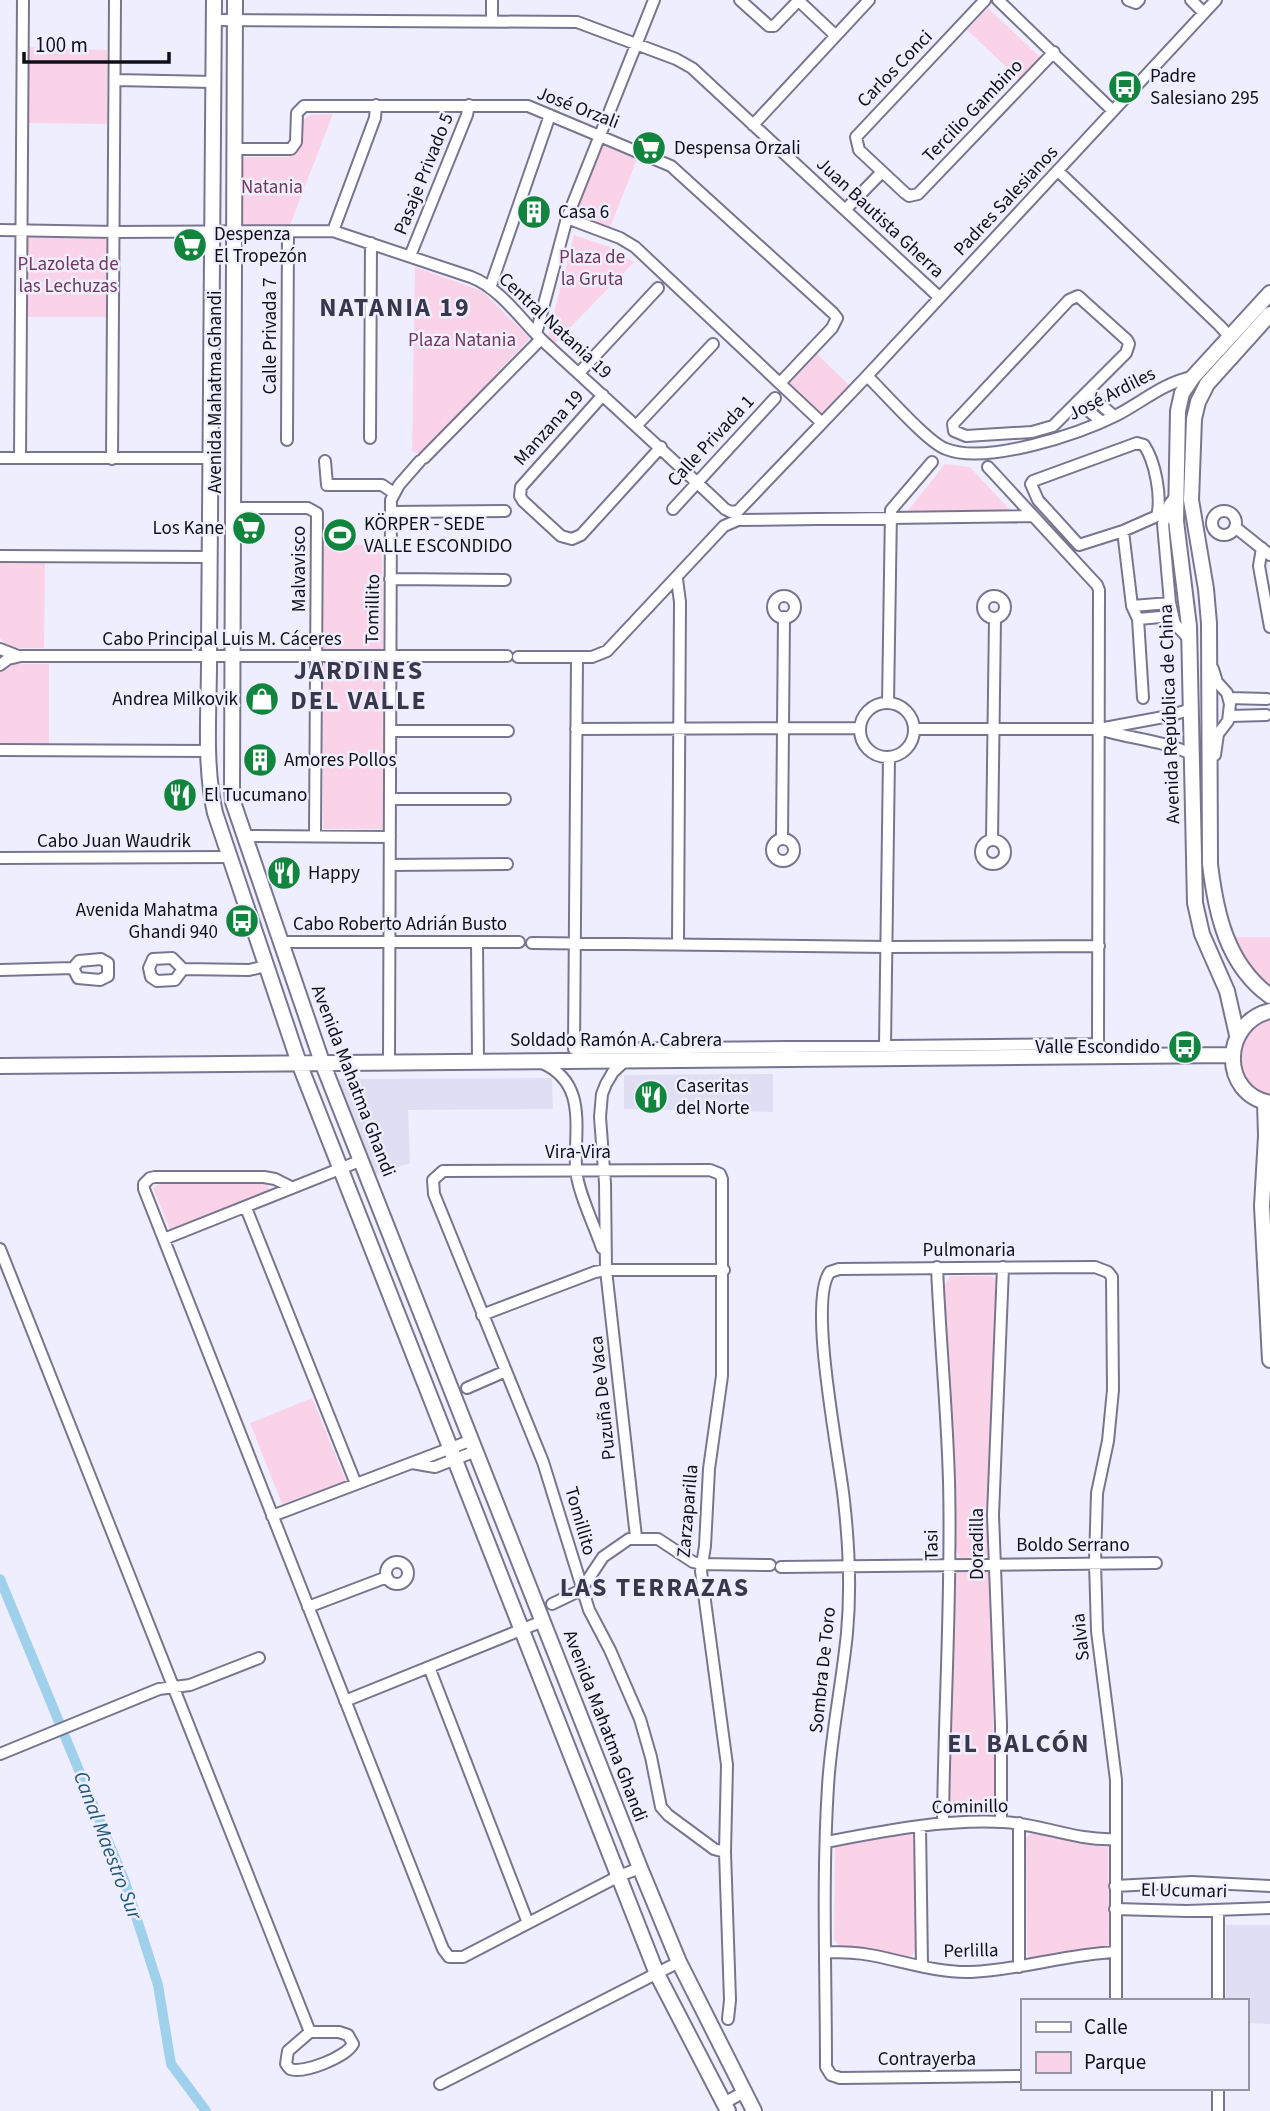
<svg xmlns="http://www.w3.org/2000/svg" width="1270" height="2111" font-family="'Source Sans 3',sans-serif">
	<rect width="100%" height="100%" fill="#efeeff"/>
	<path fill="#dfdef3" d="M773,1074V1112L624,1109V1075Z
		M552,1078L553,1109L408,1110L410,1163L372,1176L337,1079Z
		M1226,1925H1270V2024L1247,2023V2001H1226Z"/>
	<path fill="#fbd3e9" d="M988,8L1041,58L1020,80L967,30Z
		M24,47L107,50V124L24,123Z
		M333,114L290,225L243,227L241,157H289L298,149L301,121L310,115Z
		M601,140L639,154L609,230L574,217Z
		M22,230L115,232L114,317H22Z
		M574,235L612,248L634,262L553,345L547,340Z
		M415,267L482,291L530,338L420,455L412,451Z
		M816,353L851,387L822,416L787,383Z
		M945,464L970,467L1011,511L906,513Z
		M382,544L383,651H322V546Z
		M0,563H45L44,648H8L0,638Z
		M323,662H384L383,829H323Z
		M11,664H49V744H0V673Z
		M1232,937H1270V986L1252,971Z
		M1270,1016V1100L1240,1081L1239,1037L1265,1017Z
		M161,1183H267L270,1191L170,1230L153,1188Z
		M950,1276H990L995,1278L998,1290L988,1548L986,1557L960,1558L956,1549L955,1470L945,1335V1285Z
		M312,1398L346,1481L282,1504L250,1423Z
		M985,1567L990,1574L995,1805L992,1815L988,1816H956L949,1811L956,1573L958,1569Z
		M1034,1831L1108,1847L1109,1942L1107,1946L1032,1960L1027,1954L1026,1837Z
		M910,1832L917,1836L916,1949L912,1956L907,1957L839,1946L834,1939L835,1847Z"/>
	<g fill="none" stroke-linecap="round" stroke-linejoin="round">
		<path stroke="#a0d1ec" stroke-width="10" d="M0,1579L125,1882L158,1985L171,2064L206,2111"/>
		<g stroke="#78768e" stroke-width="14">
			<path id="minor" d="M740,0L769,26H774L799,0
				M985,0L856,137L859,150L905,193L909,196L918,194L1054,52
				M998,0L1113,111
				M1128,0L1136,3L1139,0
				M1191,0L1204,13
				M799,1L835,35
				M213,20L577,22L676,59L692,68L939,297
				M492,21V0
				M115,80L213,82
				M753,125L869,0
				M235,149H291L296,142L297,113L304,106H528L671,166L833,313L837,318L832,328L780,383
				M1058,171L1219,325L1230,337
				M845,210L882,172
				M567,218L620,238L635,247L822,423
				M0,230L115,232L333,231L471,277C500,288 521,320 543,341C604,397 665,452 725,509L731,512L738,511L867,376L1216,0
				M333,231L375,118L376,105
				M410,256L467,115L469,105
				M490,288L550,115
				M1078,296L1127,340L1129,344L1126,353L1053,426L1032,432L966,436L954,431L953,424L1069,300Z
				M536,334L567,218L654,0
				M579,373L658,288
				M867,376C884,392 927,442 946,449C987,465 1079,434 1117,415C1142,402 1165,382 1193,377
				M1087,393L1114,416
				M603,395L521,487L520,496L523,501L561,536L572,539L581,535L661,447
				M1078,402L1102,422
				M636,426L713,344
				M370,438L371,243
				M287,440L288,232
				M1137,443L1144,445C1155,461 1162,497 1157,516L1123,531L1079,545L1038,500L1031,484L1033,481Z
				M0,458H211
				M20,458L23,0
				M424,458L541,339
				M112,459L115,0
				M325,461L327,485H382L394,493
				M1175,497L1169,505L1163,524L1170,603L1175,624L1189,639
				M233,508H308L317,513L315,836
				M673,509L775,398
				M1212 523a12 12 0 1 1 24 0a12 12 0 1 1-24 0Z
				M391,512L505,511
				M1235,527L1270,555
				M1123,531L1132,606L1138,619L1143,698
				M1262,548L1259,566L1270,627
				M0,556L209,557
				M390,579L505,580
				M677,579L680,602L678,944
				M983 607a11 11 0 1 1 22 0a11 11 0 1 1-22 0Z
				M773 607a11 11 0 1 1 22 0a11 11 0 1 1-22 0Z
				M1132,606L1170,603
				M1138,619L1172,616
				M0,649L18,656
				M518,657H592L607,651L724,526L738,520L1033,516
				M577,657L574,1049L1098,1044L1099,590L1097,585L988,467
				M0,665L8,659L21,656H507
				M1213,669L1217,682L1227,693L1230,704L1228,721L1218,734L1215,755
				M1229,698L1267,699
				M888,703L891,510L932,462
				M860 730a27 27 0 1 1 54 0a27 27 0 1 1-54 0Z
				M1230,716L1266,715
				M576,729L860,728
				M914,729H1099L1169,716L1191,709
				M1099,729C1130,739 1162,740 1191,754
				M391,731H508
				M0,750L209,751
				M391,799H505
				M245,836L390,837
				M782,839L784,617
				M772 850a11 11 0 1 1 22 0a11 11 0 1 1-22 0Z
				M992,840L995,618
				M981 852a12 12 0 1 1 24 0a12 12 0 1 1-24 0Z
				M0,858L229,857
				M390,865L507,864
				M282,942H519
				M477,942L478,1060
				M532,943L887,947L1099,946
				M183,969L175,980L157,981L151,977L149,968L153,959L172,958L183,969L249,970L266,966
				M1,970L73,968L78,978L100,980L108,976V963L101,959L79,961L73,968
				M885,1046L889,757
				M627,1059L613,1072L606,1084L602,1094L600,1117L605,1183L606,1270L636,1537
				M389,1061L391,500L399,485L420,461
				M542,1063C588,1083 574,1129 576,1169C577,1190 595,1227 602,1248
				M291,1187L275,1179L264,1177H155L150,1178L144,1184V1189L443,1949L449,1957H463L619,1876L640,1868
				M246,1208L356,1484
				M164,1239L362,1160
				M0,1249L310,2032
				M937,1267C940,1339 947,1410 949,1481C952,1595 944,1709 943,1823
				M482,1315L595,1272L606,1270H724
				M467,1388L506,1371
				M412,1463L435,1467L476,1451
				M272,1516L472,1440
				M386 1573a11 11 0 1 1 22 0a11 11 0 1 1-22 0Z
				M781,1567L1156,1563
				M552,1604L581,1590L603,1557L629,1539H658L693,1562L701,1564L770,1565
				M308,1607L387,1577
				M429,1667L528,1923
				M345,1701L543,1621
				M0,1754L159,1689L190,1685L259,1658
				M1001,1822V1724L993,1515L1003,1267
				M1019,1823V1967
				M920,1826L922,1966
				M826,1842C884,1831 943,1819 1003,1822C1041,1824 1076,1841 1115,1839
				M725,1852L714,1849L668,1815L661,1807L651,1757L640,1719L610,1650L589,1610L543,1462L434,1194L433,1180L443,1171L710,1170L720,1174L722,1179V1376L709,1469L705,1546L701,1571L727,1765L725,1852L730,2000L728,2019
				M1115,1886L1192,1882L1270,1886
				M1115,1909L1187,1911L1270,1908
				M1218,1910V2001
				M826,1952C841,1952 855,1952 870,1955C903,1961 936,1973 971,1972C1020,1970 1067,1954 1116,1952
				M310,2032H339L348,2035L353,2044C346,2057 304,2074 290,2069L286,2064L288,2051Z
				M1023,2076L840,2078L831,2075L826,2067C826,1973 822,1879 828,1786C831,1735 842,1684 847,1633C851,1590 849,1545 844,1501C840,1459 807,1300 830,1272L839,1269L1095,1267L1108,1272L1112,1277L1113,1390L1108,1441L1097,1493L1095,1562L1097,1631L1116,1780V2001
				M440,2084L679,1962
				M1218,2088V2111
				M724,2103L744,2092"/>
		</g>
		<g stroke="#78768e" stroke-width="18">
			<path id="major" d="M214,0L209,646C210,701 203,760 215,813L299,1063L657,1974L728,2111
				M235,0L232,787L233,802L322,1062L640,1868L679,1962L754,2111
				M1270,314L1207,384L1198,402L1194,419L1191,500L1206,589L1209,623L1210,864C1216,914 1227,965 1270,996
				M1270,1011C1221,1023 1220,1094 1270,1103
				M1237,1035L1227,991L1202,934L1195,903L1189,626L1176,521L1178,411L1182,393L1193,377L1270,293
				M0,1066L1232,1055
				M1265,1102L1266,1136L1262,1206L1270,1360"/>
		</g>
		<use href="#minor" stroke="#fff" stroke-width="10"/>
		<use href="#major" stroke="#fff" stroke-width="14"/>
	</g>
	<defs>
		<g id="bus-disc" transform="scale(1.75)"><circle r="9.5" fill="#11853d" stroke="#efeeff"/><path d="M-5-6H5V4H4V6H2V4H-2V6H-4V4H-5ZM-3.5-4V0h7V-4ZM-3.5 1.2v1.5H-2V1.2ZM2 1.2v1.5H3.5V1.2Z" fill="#fff"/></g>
		<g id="supermarket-disc" transform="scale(1.75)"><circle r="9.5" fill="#11853d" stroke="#efeeff"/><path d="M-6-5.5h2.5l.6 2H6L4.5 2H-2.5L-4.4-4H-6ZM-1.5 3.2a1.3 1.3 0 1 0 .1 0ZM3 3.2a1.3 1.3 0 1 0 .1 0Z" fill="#fff"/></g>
		<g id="building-disc" transform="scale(1.75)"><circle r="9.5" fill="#11853d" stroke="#efeeff"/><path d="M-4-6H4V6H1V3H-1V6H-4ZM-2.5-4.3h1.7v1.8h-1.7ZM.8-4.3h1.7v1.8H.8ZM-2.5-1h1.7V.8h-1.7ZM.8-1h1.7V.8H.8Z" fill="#fff"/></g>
		<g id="stadium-disc" transform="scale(1.75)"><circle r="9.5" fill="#11853d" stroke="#efeeff"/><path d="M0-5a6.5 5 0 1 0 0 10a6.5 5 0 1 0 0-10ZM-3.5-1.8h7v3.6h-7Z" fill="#fff"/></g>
		<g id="shop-disc" transform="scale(1.75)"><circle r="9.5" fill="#11853d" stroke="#efeeff"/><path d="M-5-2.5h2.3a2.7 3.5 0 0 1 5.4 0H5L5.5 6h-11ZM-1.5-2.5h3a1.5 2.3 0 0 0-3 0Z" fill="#fff"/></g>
		<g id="restaurant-disc" transform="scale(1.75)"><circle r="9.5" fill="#11853d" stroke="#efeeff"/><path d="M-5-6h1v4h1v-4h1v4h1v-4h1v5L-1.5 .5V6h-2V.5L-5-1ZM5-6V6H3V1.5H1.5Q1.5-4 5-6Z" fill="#fff"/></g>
	</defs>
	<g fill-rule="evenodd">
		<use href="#bus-disc" x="1125" y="87"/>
		<use href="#supermarket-disc" x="649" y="148"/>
		<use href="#building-disc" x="534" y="212"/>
		<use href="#supermarket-disc" x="190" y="245"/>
		<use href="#supermarket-disc" x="249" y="528"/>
		<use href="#stadium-disc" x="340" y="535"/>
		<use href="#shop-disc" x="262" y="699"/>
		<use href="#building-disc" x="260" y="760"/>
		<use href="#restaurant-disc" x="180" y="795"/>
		<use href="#restaurant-disc" x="284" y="873"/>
		<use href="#bus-disc" x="242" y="921"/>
		<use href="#bus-disc" x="1185" y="1047"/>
		<use href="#restaurant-disc" x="651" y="1097"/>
	</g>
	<g text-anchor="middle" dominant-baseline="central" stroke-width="5" stroke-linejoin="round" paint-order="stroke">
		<g font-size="19" fill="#100f18" stroke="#efeeff">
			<text transform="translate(895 69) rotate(-46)">Carlos Conci</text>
			<text transform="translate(578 108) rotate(21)">José Orzali</text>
			<text transform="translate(973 111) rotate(-46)">Tercilio Gambino</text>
			<text transform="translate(424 174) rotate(-68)">Pasaje Privado 5</text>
			<text transform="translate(1006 201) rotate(-47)">Padres Salesianos</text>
			<text transform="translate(880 218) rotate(43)">Juan Bautista Gherra</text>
			<text transform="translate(555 326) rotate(43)">Central Natania 19</text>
			<text transform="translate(270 336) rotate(-90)">Calle Privada 7</text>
			<text transform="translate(215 392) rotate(-90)">Avenida Mahatma Ghandi</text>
			<text transform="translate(1112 394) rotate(-27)">José Ardiles</text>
			<text transform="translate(549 428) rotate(-48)">Manzana 19</text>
			<text transform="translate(711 441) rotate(-47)">Calle Privada 1</text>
			<text transform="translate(299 569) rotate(-90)">Malvavisco</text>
			<text transform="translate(373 609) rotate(-89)">Tomillito</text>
			<text x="222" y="639">Cabo Principal Luis M. Cáceres</text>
			<text transform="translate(1170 714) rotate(-92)">Avenida República de China</text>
			<text x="114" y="841">Cabo Juan Waudrik</text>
			<text x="400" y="924">Cabo Roberto Adrián Busto</text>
			<text x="616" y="1040">Soldado Ramón A. Cabrera</text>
			<text transform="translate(353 1081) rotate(69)">Avenida Mahatma Ghandi</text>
			<text x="578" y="1152">Vira-Vira</text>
			<text x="969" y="1250">Pulmonaria</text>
			<text transform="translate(603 1398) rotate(-96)">Puzuña De Vaca</text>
			<text transform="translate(688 1511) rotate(-85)">Zarzaparilla</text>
			<text transform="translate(580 1521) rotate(74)">Tomillito</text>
			<text transform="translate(977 1544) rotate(-90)">Doradilla</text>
			<text transform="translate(932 1545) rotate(-91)">Tasi</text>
			<text x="1073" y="1545">Boldo Serrano</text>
			<text transform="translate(1081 1637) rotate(-96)">Salvia</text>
			<text transform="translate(823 1670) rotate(-84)">Sombra De Toro</text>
			<text transform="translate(605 1726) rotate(69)">Avenida Mahatma Ghandi</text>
			<text transform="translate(970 1807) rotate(-1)">Cominillo</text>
			<text transform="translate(1184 1891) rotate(1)">El Ucumari</text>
			<text transform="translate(971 1951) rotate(-1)">Perlilla</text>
			<text x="927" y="2059">Contrayerba</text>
		</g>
		<g font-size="19" fill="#100f18" stroke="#efeeff" text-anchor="start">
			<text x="1150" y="76">Padre<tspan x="1150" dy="22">Salesiano 295</tspan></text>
			<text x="674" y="148">Despensa Orzali</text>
			<text x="558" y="212">Casa 6</text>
			<text x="214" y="234">Despenza<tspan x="214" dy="22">El Tropezón</tspan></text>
			<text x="364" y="524">KÖRPER - SEDE<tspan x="364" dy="22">VALLE ESCONDIDO</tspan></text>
			<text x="224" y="528" text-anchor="end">Los Kane</text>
			<text x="238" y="699" text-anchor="end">Andrea Milkovik</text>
			<text x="284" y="760">Amores Pollos</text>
			<text x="204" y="795">El Tucumano</text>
			<text x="308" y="873">Happy</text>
			<text x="218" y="910" text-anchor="end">Avenida Mahatma<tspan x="218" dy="22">Ghandi 940</tspan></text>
			<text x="1160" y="1047" text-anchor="end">Valle Escondido</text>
			<text x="676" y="1086">Caseritas<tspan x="676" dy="22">del Norte</tspan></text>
		</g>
		<g font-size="19" fill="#71385b" stroke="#efeeff">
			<text x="272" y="187">Natania</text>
			<text x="592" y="257">Plaza de<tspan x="592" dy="22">la Gruta</tspan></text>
			<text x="68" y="264">PLazoleta de<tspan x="68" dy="22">las Lechuzas</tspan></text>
			<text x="462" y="340">Plaza Natania</text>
		</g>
		<g font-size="21" font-style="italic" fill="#205a76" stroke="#efeeff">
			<text transform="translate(108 1845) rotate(69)">Canal Maestro Sur</text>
		</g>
		<g font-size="26" font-weight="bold" letter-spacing="2" fill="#39374c" stroke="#efeeff">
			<text x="395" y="307">NATANIA 19</text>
			<text x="359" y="670">JARDINES<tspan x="359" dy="30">DEL VALLE</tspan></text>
			<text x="655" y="1587">LAS TERRAZAS</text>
			<text x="1019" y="1743">EL BALCÓN</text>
		</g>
	</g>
	<rect x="1021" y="1999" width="228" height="91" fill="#efeeff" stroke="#9695a3" stroke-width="2"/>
	<rect x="1036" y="2022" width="35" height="10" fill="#ffffff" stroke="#9695a3" stroke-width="2"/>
	<text x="1084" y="2034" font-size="21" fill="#100f18">Calle</text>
	<rect x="1036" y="2052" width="35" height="21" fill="#fbd3e9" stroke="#9695a3" stroke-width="2"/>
	<text x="1084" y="2069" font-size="21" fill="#100f18">Parque</text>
	<path d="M24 52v10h145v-10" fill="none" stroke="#100f18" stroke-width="3.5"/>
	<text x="35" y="52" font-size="21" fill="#100f18" stroke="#efeeff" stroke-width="5" paint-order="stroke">100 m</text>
</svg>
